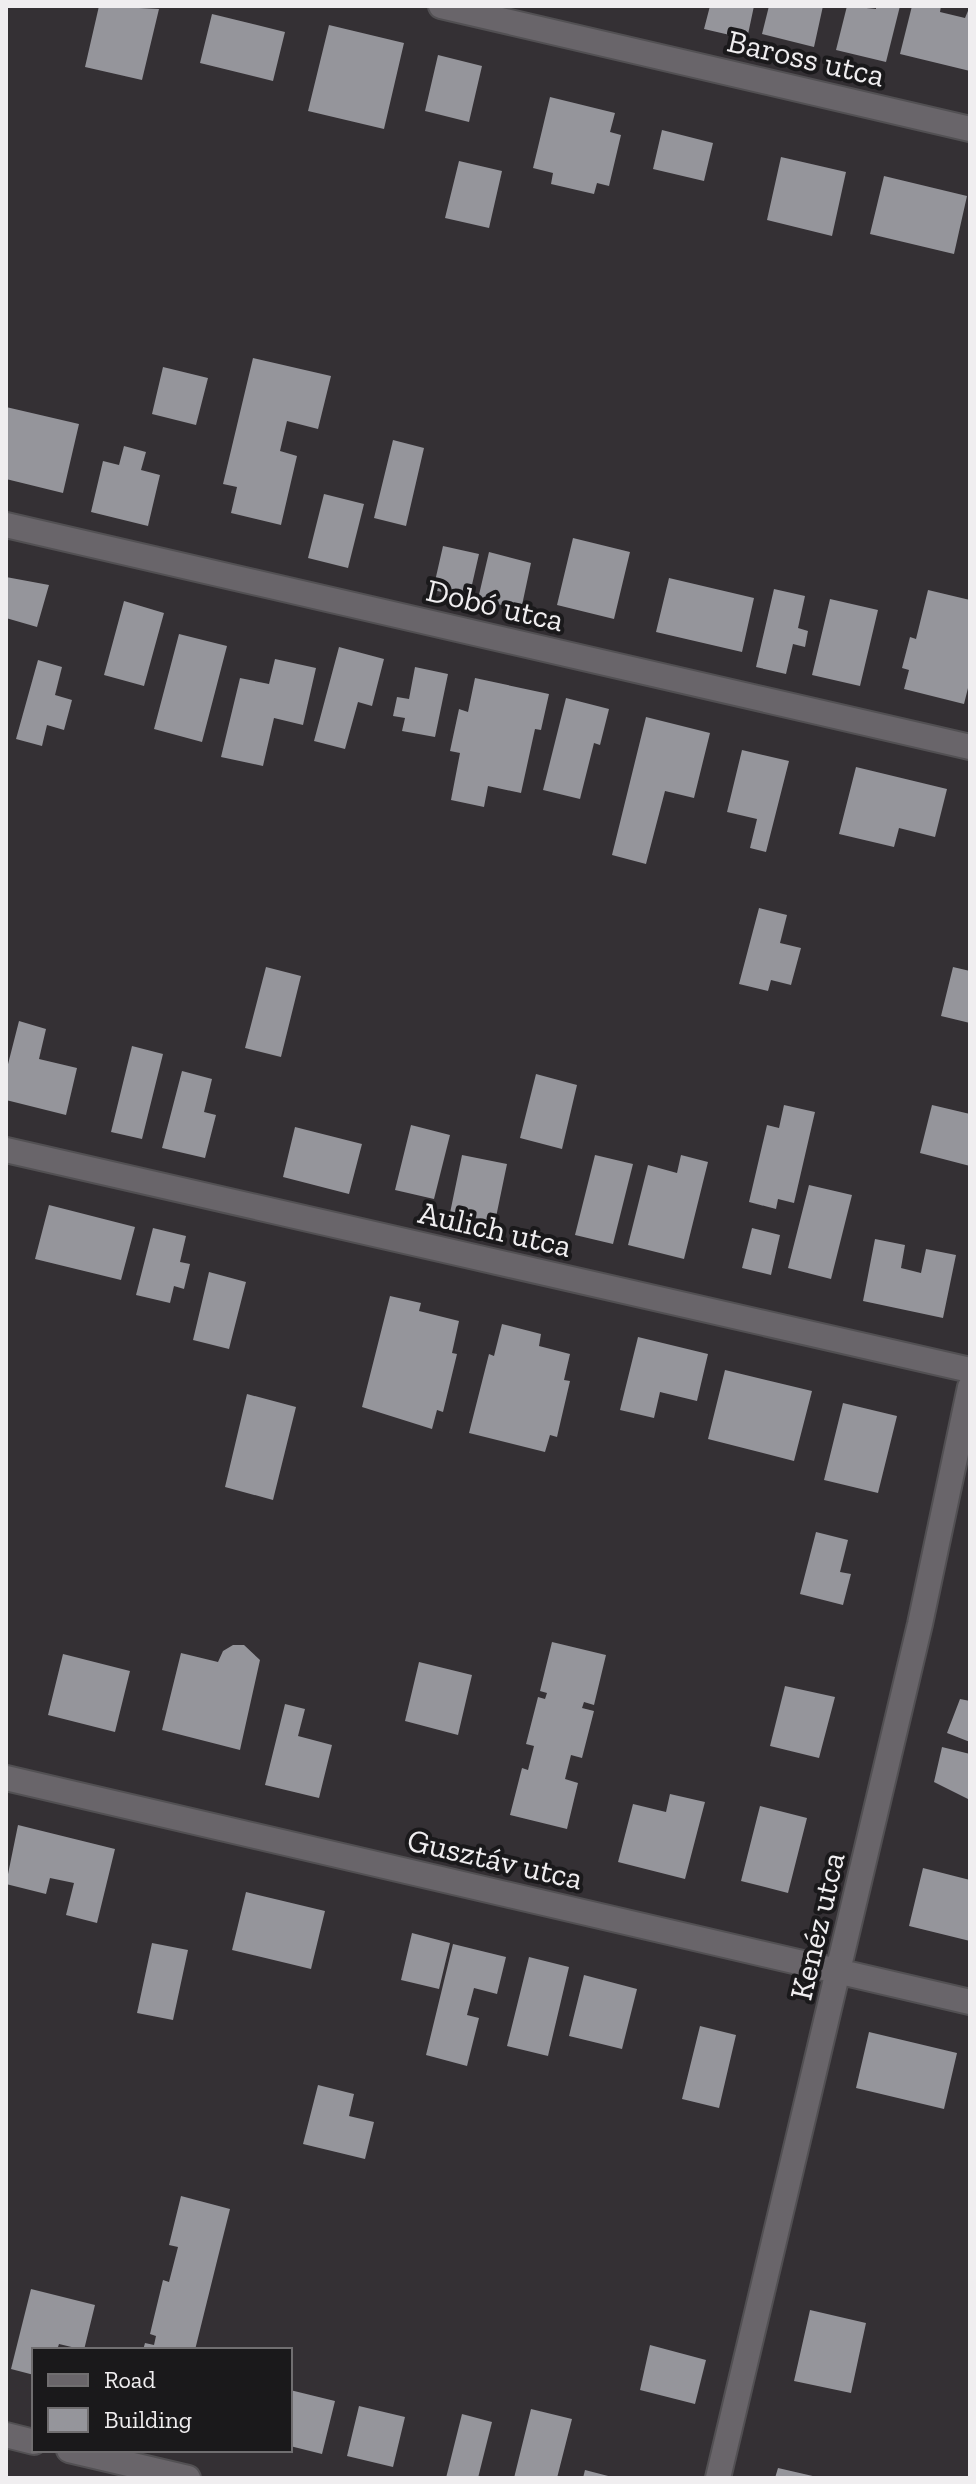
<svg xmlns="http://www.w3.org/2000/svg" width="976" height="2484" font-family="'Zilla Slab',serif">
	<rect width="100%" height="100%" fill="#343034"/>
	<path fill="#95959b" d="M99,6L159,9L142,80L85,67Z
		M710,6H754L747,39L704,29Z
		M769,6H823L814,47L762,34Z
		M847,6L876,9V6H900L886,62L836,50Z
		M912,6H941L940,12L965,18L970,6V71L900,54Z
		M212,14L285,32L273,81L200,63Z
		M329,25L404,43L384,129L308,111Z
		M438,55L482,66L469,122L425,111Z
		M550,97L615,113L610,132L621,135L609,186L597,183L594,194L551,184L553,173L533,168Z
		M662,130L713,143L704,181L653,169Z
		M781,157L846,172L832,236L767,220Z
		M459,161L502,171L489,228L445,218Z
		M884,176L967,196L954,254L870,234Z
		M253,358L331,376L318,429L287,421L280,451L297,456L281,525L231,513L237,487L223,484Z
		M163,367L208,378L196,425L152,414Z
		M6,407L79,424L63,493L6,479Z
		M393,440L424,448L406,526L374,518Z
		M124,446L146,452L141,470L160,475L148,526L91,512L103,461L119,465Z
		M324,494L364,504L348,568L308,558Z
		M573,538L630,552L614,619L557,605Z
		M443,546L479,554L469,598L433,590Z
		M489,552L531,563L521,610L478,599Z
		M6,577L49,585L37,627L6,618Z
		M669,578L754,598L742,652L656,632Z
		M774,589L805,596L798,628L808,631L805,647L793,644L786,674L756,667Z
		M928,590L970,600V680L964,704L904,689L909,670L902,668L910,637L916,639Z
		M830,599L878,610L860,686L812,675Z
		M124,601L164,613L144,686L104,675Z
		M179,634L227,646L202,742L154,729Z
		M339,647L384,659L372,706L358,702L345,749L314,741Z
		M275,659L316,668L303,725L274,718L263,766L221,757L240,678L269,684Z
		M38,660L62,667L55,695L72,700L64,730L47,725L42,746L16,739Z
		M415,667L448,674L435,737L402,731L405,718L393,716L397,697L409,699Z
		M475,678L549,694L541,730L535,729L521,793L488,786L484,807L451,800L460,753L450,751L459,709L468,712Z
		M566,698L609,709L600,745L594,743L580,799L543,790Z
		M646,717L710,733L694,798L665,791L646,864L612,855Z
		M742,750L789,761L766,852L750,848L757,819L727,812Z
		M856,767L947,789L935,837L899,828L894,847L839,834Z
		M759,908L787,915L780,943L801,948L791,985L771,980L768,991L739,984Z
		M266,967L301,976L281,1057L245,1048Z
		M953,967L970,971V1023L941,1016Z
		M19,1021L46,1029L39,1059L77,1068L66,1115L6,1100V1072Z
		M132,1046L163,1054L142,1139L111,1132Z
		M182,1071L212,1079L204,1112L216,1115L205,1158L162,1148Z
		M536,1074L577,1085L562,1149L520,1138Z
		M784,1105L815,1112L794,1203L778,1199L776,1209L749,1202L767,1125L779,1128Z
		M932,1105L970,1114V1166L920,1153Z
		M411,1125L450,1135L434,1199L395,1190Z
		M295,1127L362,1144L349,1194L283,1177Z
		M462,1155L507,1164L495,1222L450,1213Z
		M595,1155L633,1164L613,1244L575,1235Z
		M681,1155L708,1162L684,1259L628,1245L648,1165L677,1173Z
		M809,1185L852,1195L831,1279L788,1268Z
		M49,1205L135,1227L121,1280L35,1259Z
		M153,1228L186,1236L180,1262L190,1264L184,1289L174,1286L170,1303L136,1295Z
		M752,1228L780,1235L771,1275L742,1268Z
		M875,1239L905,1245L901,1268L921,1273L926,1249L956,1255L943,1318L863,1301Z
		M209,1272L246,1282L229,1349L193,1340Z
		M390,1296L421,1303L419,1311L459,1321L452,1353L457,1354L443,1412L437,1410L432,1429L362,1407Z
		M502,1324L541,1334L539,1346L570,1354L564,1380L570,1381L557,1437L550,1435L545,1452L469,1433L489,1354L494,1356Z
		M638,1337L708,1354L697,1401L660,1392L654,1418L620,1410Z
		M725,1370L812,1391L794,1461L708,1439Z
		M247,1394L296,1407L273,1500L225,1487Z
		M843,1403L897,1416L878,1493L824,1480Z
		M816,1532L848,1540L840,1572L851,1574L843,1605L800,1594Z
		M552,1642L606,1655L594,1705L584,1702L582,1708L594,1711L582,1758L571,1755L565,1779L578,1783L567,1829L510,1815L522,1768L528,1770L534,1746L526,1744L538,1697L545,1699L547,1693L540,1691Z
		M233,1645H244L260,1660L240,1750L162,1730L181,1653L218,1662L223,1651Z
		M63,1654L130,1671L115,1732L48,1715Z
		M419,1662L472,1675L458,1735L405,1721Z
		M785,1686L835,1697L819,1758L770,1746Z
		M960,1699L970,1701V1742L947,1733Z
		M285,1704L305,1709L298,1736L332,1745L319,1798L265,1785Z
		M942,1747L970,1754V1800L934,1782Z
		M670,1794L705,1802L685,1879L618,1862L633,1804L666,1812Z
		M760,1806L807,1818L788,1893L741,1881Z
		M18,1825L115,1849L97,1923L66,1915L74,1883L50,1878L46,1894L6,1884Z
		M923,1868L970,1880V1941L909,1926Z
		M246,1892L325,1911L311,1969L232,1950Z
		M412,1933L450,1943L439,1989L401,1980Z
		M152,1943L188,1950L173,2020L137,2013Z
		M453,1944L506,1957L497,1994L474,1988L467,2015L479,2018L467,2066L426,2055Z
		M529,1957L569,1967L548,2056L507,2046Z
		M584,1975L637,1989L622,2049L569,2036Z
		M700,2026L736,2035L719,2108L682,2099Z
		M869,2032L957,2053L944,2109L856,2088Z
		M318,2085L354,2094L349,2116L374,2122L365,2159L303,2144Z
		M181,2196L230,2209L218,2257L195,2350H143L145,2343L154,2345L156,2336L150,2334L163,2280L169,2282L178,2247L169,2245Z
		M31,2289L95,2305L84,2350L59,2344L57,2350H34V2375L11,2369Z
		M810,2310L866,2323L851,2393L794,2381Z
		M650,2345L706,2360L695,2404L640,2390Z
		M290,2390L335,2401L322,2454L290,2446Z
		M359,2406L405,2417L393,2467L347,2456Z
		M531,2409L572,2419L557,2478H514Z
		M462,2414L492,2422L478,2478H446Z
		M778,2468L817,2477V2478H775Z
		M585,2470L612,2477V2478H583Z"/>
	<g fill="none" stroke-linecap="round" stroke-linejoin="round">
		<g stroke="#525053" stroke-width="28">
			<path id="street" d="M441,6L970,129
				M6,525L970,747
				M6,1150L970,1370
				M6,1778L970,2002
				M6,2435L34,2442
				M69,2450L188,2478
				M718,2478L920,1624L970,1387"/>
		</g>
		<use href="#street" stroke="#69656a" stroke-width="24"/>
	</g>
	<g text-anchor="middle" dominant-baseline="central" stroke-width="8" stroke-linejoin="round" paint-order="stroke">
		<g font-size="32" fill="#f0eef0" stroke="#1a191b">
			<text transform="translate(806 58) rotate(13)">Baross utca</text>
			<text transform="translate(495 605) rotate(13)">Dobó utca</text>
			<text transform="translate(495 1229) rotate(13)">Aulich utca</text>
			<text transform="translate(495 1859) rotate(13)">Gusztáv utca</text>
			<text transform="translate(817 1926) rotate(-77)">Kenéz utca</text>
		</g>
	</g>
	<rect width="976" height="2484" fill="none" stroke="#f0eef0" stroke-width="16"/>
	<rect x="32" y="2348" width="260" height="104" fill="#1a191b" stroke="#706e70" stroke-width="2"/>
	<rect x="48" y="2374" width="40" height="12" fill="#69656a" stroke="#706e70" stroke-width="2"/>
	<text x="104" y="2388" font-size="24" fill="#f0eef0">Road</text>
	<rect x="48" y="2408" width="40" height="24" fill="#95959b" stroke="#706e70" stroke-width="2"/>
	<text x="104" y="2428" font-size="24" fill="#f0eef0">Building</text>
</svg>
